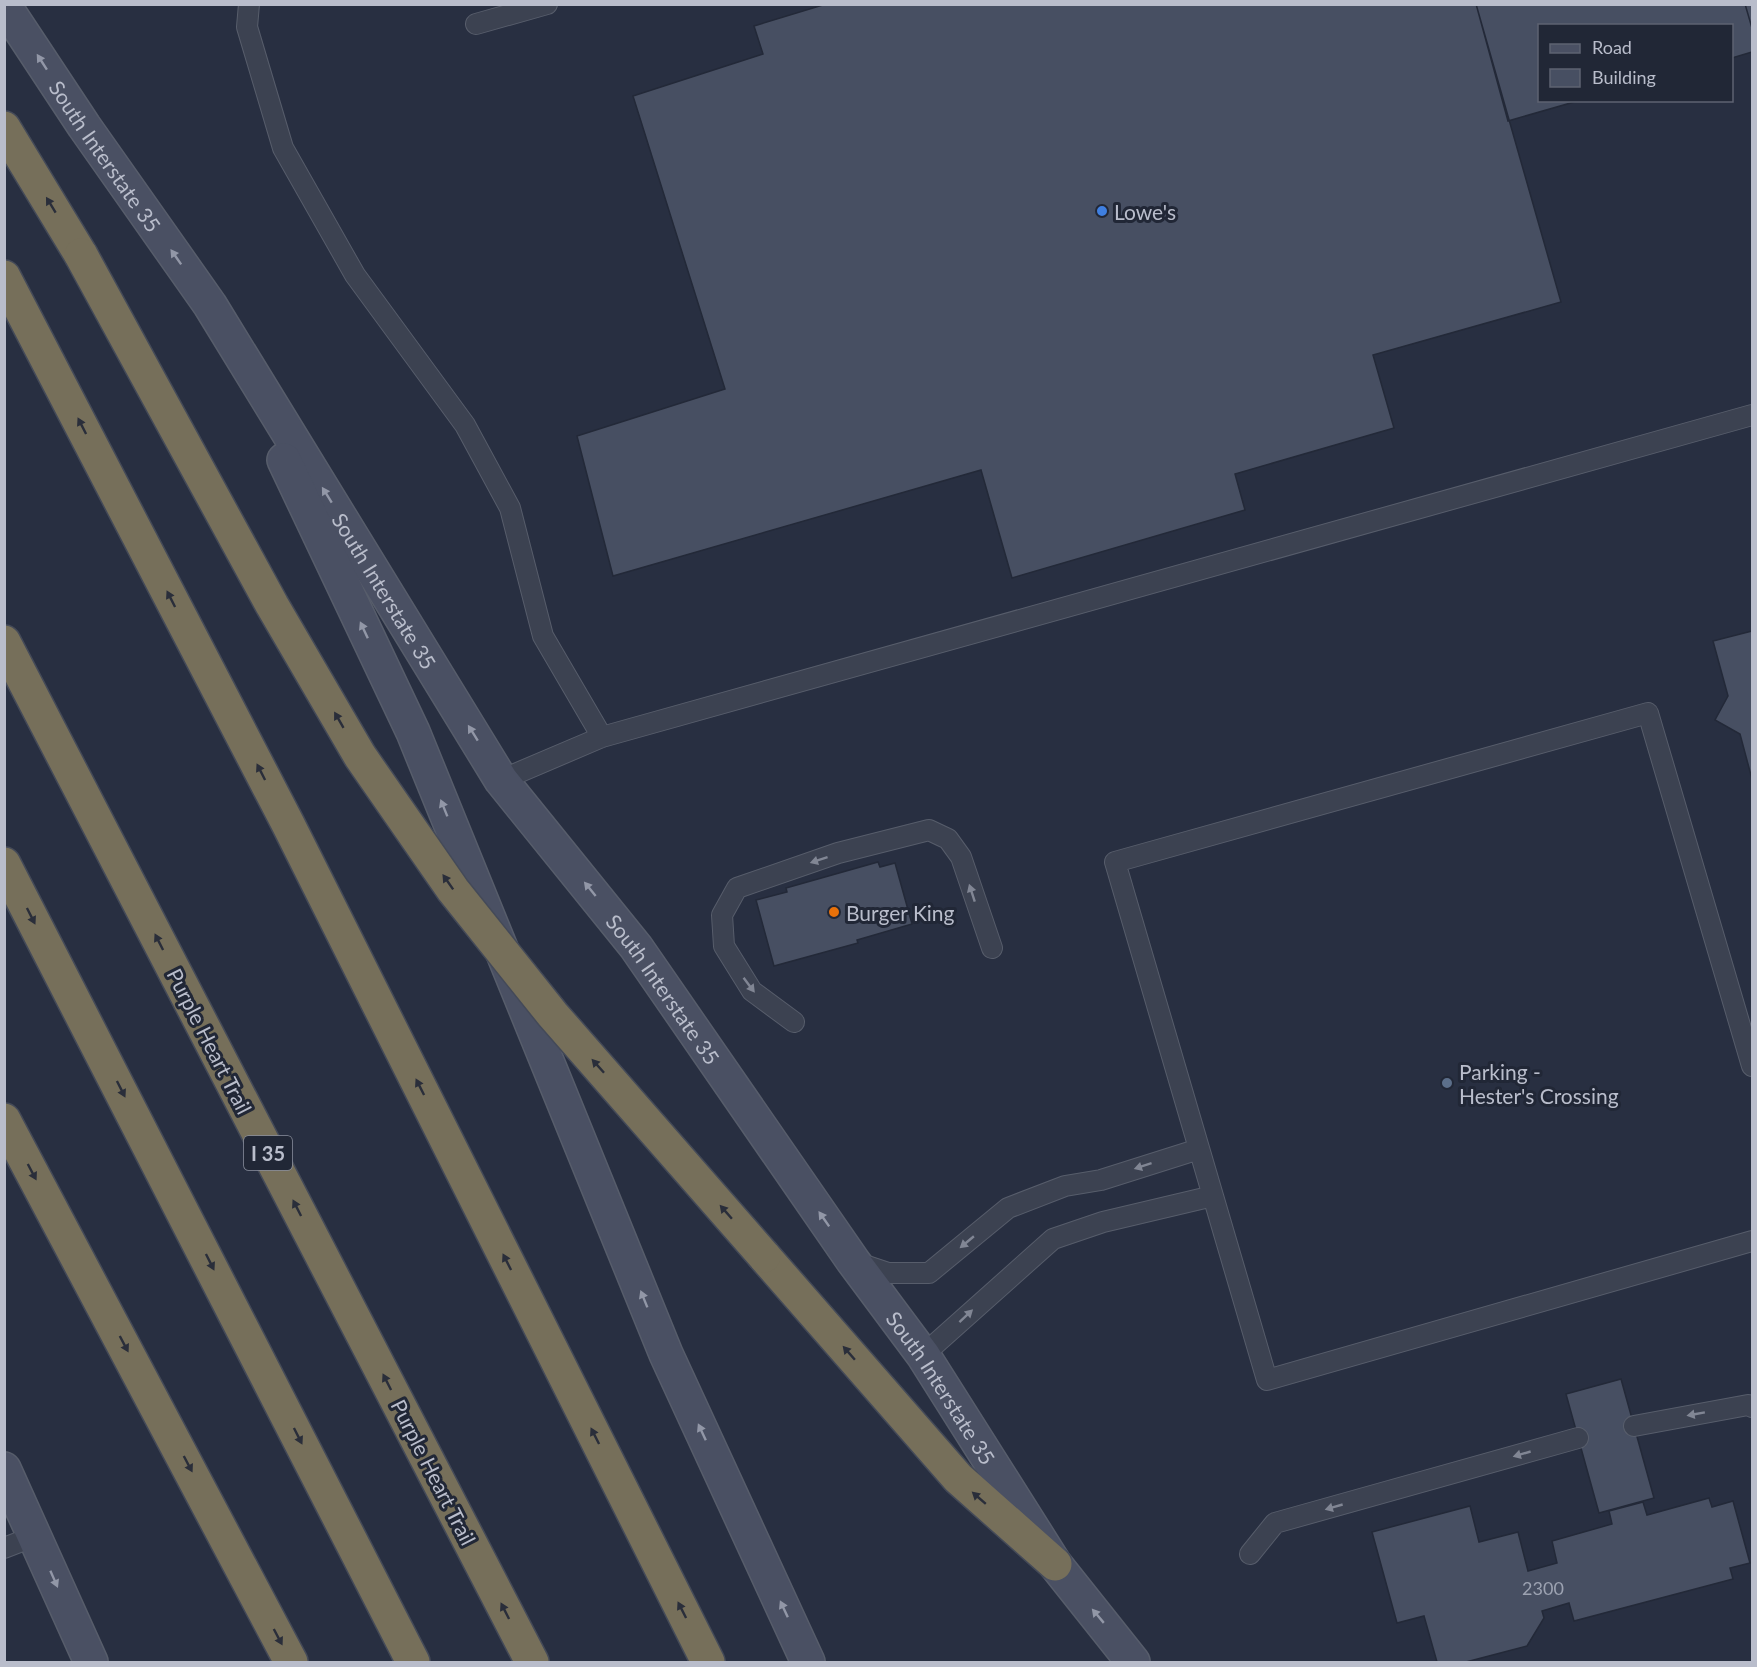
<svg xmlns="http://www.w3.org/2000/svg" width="1757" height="1667" font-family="Lato,sans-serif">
	<rect width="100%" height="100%" fill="#282f41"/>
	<path fill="#474f62" stroke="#232938" stroke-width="1.5" d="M826,4H1476L1561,302L1373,355L1394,428L1235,474L1245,510L1012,578L981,470L613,576L577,436L725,389L633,96L763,54L754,26Z
		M1476,4H1745L1752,28V52L1732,58V26H1540V100H1581L1508,121Z
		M1745,4H1752V28Z
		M1752,631V779L1740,734L1715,720L1728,696L1713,641Z
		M878,862L880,867L895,863L912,924L857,940L858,943L774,966L756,900L787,892L786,888Z
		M1621,1379L1654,1498L1599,1513L1566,1394Z
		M1709,1498L1712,1507L1733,1501L1750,1563L1730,1568L1733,1579L1574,1621L1569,1603L1542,1611L1544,1618L1527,1646L1466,1662H1437L1424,1616L1397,1623L1372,1532L1470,1506L1479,1542L1518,1532L1528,1571L1557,1563L1552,1541L1612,1524L1609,1511L1643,1502L1647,1515Z"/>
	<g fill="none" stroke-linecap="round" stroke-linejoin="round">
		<g stroke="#575d6b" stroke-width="22">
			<path id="lane" d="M249,4L247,27L283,148L355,275L465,425L510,508L543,636L602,737
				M476,24L547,4
				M501,780L602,737L1752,415
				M794,1022L752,991L724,946L722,915L737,888L838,853L929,830L948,839L961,857L992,948
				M1752,1066L1648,713L1115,862L1267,1380L1752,1241
				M855,1262L888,1273H929L1008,1208L1065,1186L1101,1180L1199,1149
				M923,1355L1053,1239L1103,1222L1213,1196
				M1634,1426L1748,1405L1752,1407
				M4,1548L35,1536
				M1250,1554L1275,1523L1578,1438"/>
		</g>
		<g stroke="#575d6b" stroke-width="36">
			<g id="secondary">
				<path id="s1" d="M4,5L84,126L210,305L501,780L636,947L853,1261L923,1355L1055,1564L1133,1662"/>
				<path d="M284,460L413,732L666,1354L808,1662"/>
				<path d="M4,1469L91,1662"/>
			</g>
		</g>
		<g stroke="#444a58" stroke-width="36">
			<path id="highway" d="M4,128L81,255
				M4,277L288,824L708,1662
				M4,642L532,1662
				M4,864L413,1662
				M4,1120L291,1662
				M764,1256L958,1478L1055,1564"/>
		</g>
		<use href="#lane" stroke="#3c4251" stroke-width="20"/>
		<use href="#secondary" stroke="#4a5063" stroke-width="33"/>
		<use href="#highway" stroke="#766f5a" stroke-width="33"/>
		<g stroke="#444a58" stroke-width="36" stroke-linecap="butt">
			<path id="highway-bridge" d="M81,255L272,605L360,756L453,890L553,1015L764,1256"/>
		</g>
		<use href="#highway-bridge" stroke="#766f5a" stroke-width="33"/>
	</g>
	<defs><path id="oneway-solid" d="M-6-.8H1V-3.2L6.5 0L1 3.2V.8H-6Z" transform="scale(1.5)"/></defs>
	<g fill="#9297a7">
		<use href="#oneway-solid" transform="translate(42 62) rotate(-123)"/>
		<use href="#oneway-solid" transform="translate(176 257) rotate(-125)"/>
		<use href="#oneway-solid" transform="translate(327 495) rotate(-122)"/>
		<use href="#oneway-solid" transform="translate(364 630) rotate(-115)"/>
		<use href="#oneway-solid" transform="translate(473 733) rotate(-122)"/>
		<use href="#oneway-solid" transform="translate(444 808) rotate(-112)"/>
		<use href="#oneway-solid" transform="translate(590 889) rotate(-129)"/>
		<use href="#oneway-solid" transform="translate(824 1219) rotate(-125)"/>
		<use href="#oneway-solid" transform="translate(644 1299) rotate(-112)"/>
		<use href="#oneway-solid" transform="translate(702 1432) rotate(-115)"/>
		<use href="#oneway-solid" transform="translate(54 1579) rotate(66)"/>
		<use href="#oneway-solid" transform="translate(784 1609) rotate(-115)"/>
		<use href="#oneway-solid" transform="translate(1098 1616) rotate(-130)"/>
	</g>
	<g fill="#2a2e3a">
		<use href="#oneway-solid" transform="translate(51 205) rotate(-121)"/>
		<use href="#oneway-solid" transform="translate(82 426) rotate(-117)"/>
		<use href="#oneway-solid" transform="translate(171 599) rotate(-117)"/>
		<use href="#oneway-solid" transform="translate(339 720) rotate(-120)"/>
		<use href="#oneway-solid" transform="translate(261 772) rotate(-117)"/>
		<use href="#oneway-solid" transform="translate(448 882) rotate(-125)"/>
		<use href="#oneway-solid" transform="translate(31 916) rotate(63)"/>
		<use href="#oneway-solid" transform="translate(159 942) rotate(-117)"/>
		<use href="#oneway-solid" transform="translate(598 1066) rotate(-132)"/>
		<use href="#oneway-solid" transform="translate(420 1087) rotate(-117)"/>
		<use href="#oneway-solid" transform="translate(121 1089) rotate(63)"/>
		<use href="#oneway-solid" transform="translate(32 1172) rotate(62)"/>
		<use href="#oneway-solid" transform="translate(297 1208) rotate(-117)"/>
		<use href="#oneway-solid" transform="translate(726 1212) rotate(-131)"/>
		<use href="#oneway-solid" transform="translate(210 1262) rotate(63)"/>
		<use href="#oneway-solid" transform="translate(507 1262) rotate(-117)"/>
		<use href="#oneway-solid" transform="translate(124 1344) rotate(62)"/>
		<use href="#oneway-solid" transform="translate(849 1353) rotate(-131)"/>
		<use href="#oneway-solid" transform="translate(387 1382) rotate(-117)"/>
		<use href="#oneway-solid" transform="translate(298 1436) rotate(63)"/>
		<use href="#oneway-solid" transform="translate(595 1436) rotate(-117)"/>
		<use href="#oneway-solid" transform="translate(188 1464) rotate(62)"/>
		<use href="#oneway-solid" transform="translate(979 1498) rotate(-139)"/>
		<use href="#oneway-solid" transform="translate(682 1610) rotate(-117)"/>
		<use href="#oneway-solid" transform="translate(505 1611) rotate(-117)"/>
		<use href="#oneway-solid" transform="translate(278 1637) rotate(62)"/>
	</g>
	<g fill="#818694">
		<use href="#oneway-solid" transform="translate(819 860) rotate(162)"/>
		<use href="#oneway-solid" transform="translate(972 893) rotate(-108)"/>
		<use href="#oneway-solid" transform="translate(749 985) rotate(53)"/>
		<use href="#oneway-solid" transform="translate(1143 1166) rotate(162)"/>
		<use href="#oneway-solid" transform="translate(967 1242) rotate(140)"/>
		<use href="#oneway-solid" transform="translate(966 1316) rotate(-43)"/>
		<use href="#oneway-solid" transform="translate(1696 1414) rotate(170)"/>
		<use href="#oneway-solid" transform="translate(1522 1454) rotate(164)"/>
		<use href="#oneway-solid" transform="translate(1334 1507) rotate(164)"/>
	</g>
	<circle fill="#3f7fe0" stroke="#212736" stroke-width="2" cx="1102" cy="211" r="6"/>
	<circle fill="#e8710a" stroke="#212736" stroke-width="2" cx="834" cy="912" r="6"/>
	<circle fill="#5c6f8a" stroke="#212736" stroke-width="2" cx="1447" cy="1083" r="6"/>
	<g text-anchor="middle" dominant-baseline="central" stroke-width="6" stroke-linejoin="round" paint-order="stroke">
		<g font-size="18" fill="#9ca2b1">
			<text x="1543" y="1588">2300</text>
		</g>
		<rect fill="#212736" stroke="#8b909e" stroke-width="1.5" x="244" y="1136" width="48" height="34" rx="4.5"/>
		<g font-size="20" font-weight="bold" fill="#b9bdcb">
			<text x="268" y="1153">I 35</text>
		</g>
		<g font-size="21" fill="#b9bdcb" stroke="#212736">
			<text stroke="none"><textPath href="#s1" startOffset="182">South Interstate 35</textPath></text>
			<text stroke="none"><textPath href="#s1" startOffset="699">South Interstate 35</textPath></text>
			<text stroke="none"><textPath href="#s1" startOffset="1186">South Interstate 35</textPath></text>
			<text transform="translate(210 1041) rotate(63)">Purple Heart Trail</text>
			<text stroke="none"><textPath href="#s1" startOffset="1672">South Interstate 35</textPath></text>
			<text transform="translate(434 1472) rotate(63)">Purple Heart Trail</text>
		</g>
		<g font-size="21" fill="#b9bdcb" stroke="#212736" text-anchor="start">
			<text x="1114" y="211">Lowe's</text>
			<text x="846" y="912">Burger King</text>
			<text x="1459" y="1071">Parking -<tspan x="1459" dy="24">Hester's Crossing</tspan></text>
		</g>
	</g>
	<rect width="1757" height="1667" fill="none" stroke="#b9bdcb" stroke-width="12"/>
	<rect x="1538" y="24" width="195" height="78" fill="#212736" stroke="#5e6372" stroke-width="1.5"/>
	<rect x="1550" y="44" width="30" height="9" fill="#4a5063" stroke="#5e6372" stroke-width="1.5"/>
	<text x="1592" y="54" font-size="18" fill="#b9bdcb">Road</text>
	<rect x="1550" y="69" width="30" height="18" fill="#474f62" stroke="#5e6372" stroke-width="1.5"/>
	<text x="1592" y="84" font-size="18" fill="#b9bdcb">Building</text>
</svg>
